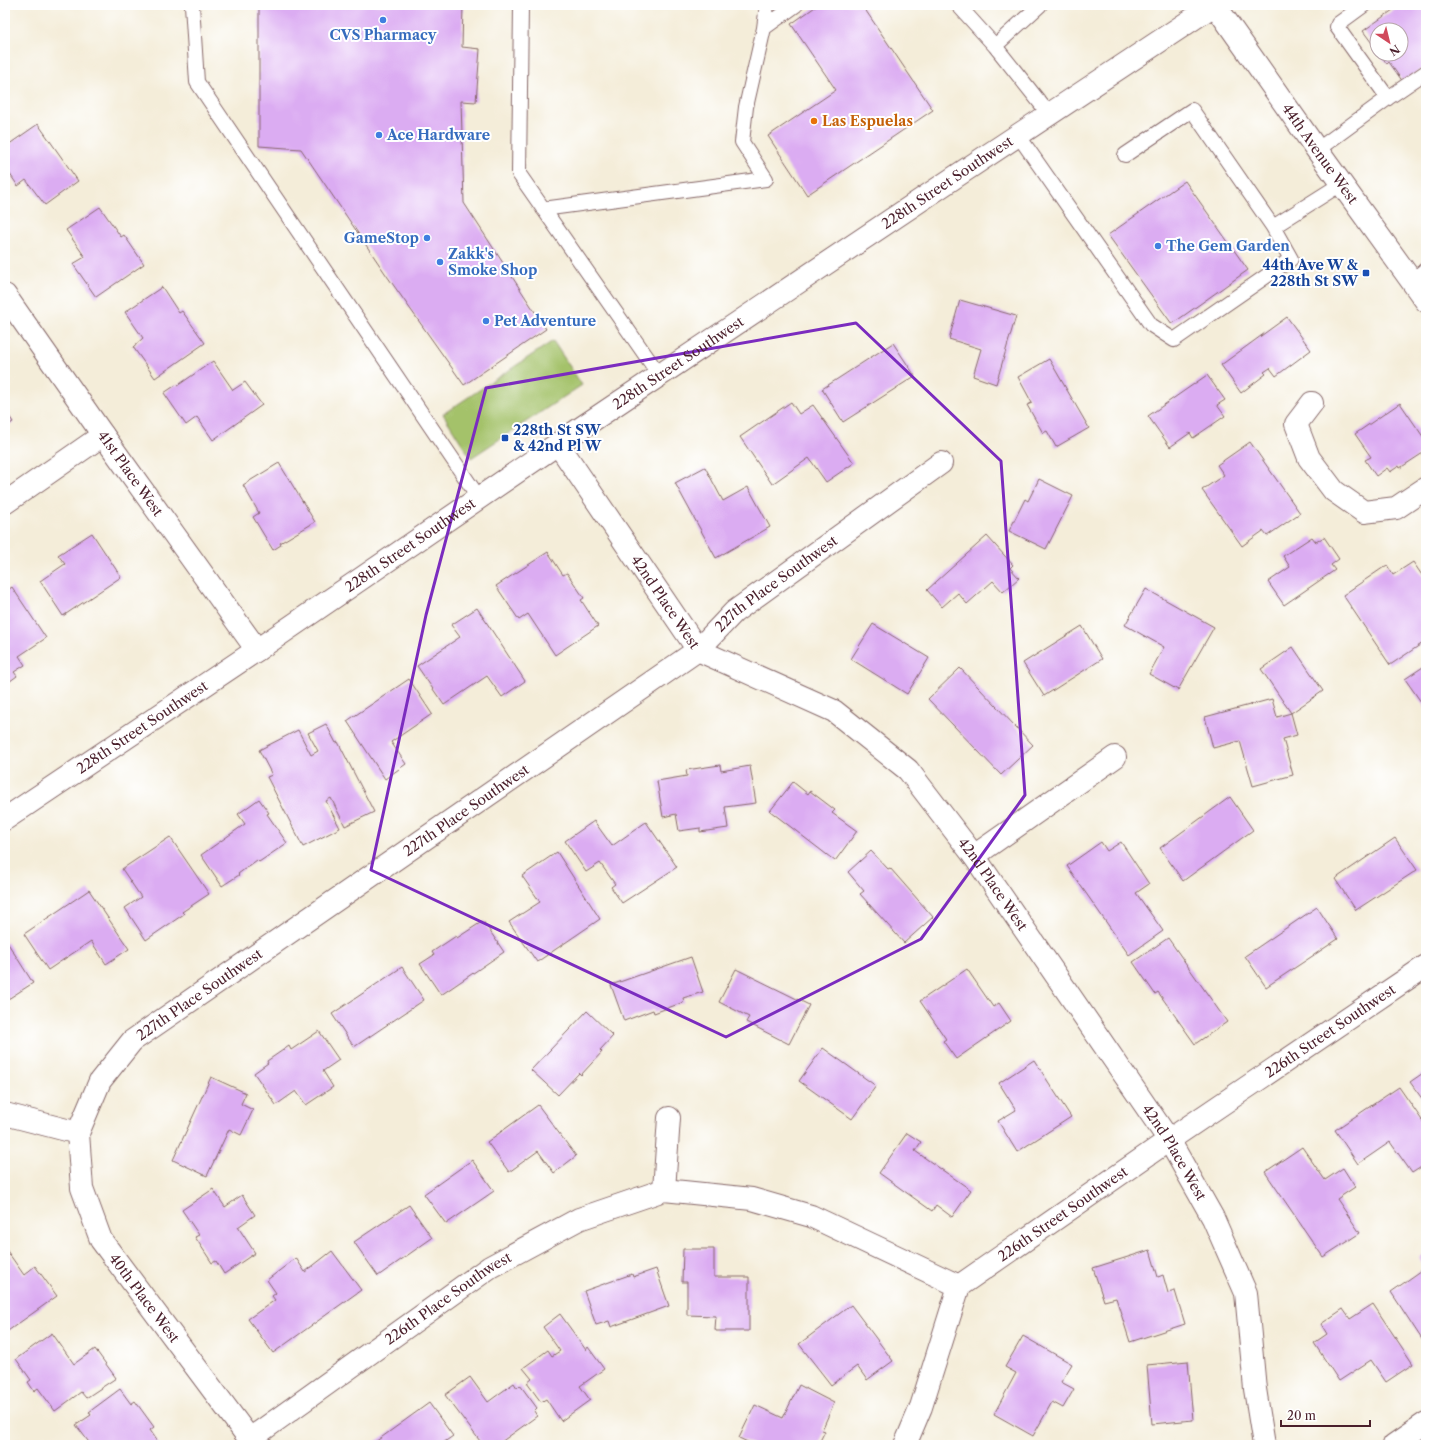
<svg xmlns="http://www.w3.org/2000/svg" width="1431" height="1450" font-family="'Libre Caslon Text',serif">
	<rect width="100%" height="100%" fill="#fff"/>
	<filter id="ink" filterUnits="userSpaceOnUse"><feTurbulence type="fractalNoise" baseFrequency=".025" numOctaves="2"/><feDisplacementMap in="SourceGraphic" scale="8" xChannelSelector="R" yChannelSelector="G"/><feConvolveMatrix kernelMatrix="1 2 1 2 8 2 1 2 1" color-interpolation-filters="sRGB"/></filter>
	<filter id="wash" filterUnits="userSpaceOnUse"><feTurbulence type="fractalNoise" baseFrequency=".012" numOctaves="4" result="noise"/><feDisplacementMap in="SourceGraphic" scale="16" xChannelSelector="R" yChannelSelector="G"/><feGaussianBlur stdDeviation="0.9" result="paint"/><feColorMatrix in="noise" values="0 0 0 0 0 0 0 0 0 0 0 0 0 0 0 0 0 1.4 0 .05"/><feComposite in="paint" operator="in"/></filter>
	<g filter="url(#wash)">
		<rect width="100%" height="100%" fill="#f4edd9"/>
		<path fill="#a4c26a" stroke="#77704a" d="M553,341L582,385L471,458L443,414Z"/>
		<g id="blocks">
			<path fill="#dbacf2" d="M259,5H463L462,47L480,49L476,102L461,101L464,203L546,329L464,385L387,276L301,149L259,146Z
				M818,5H862L933,110L807,195L768,136L836,90L791,24Z
				M1400,5H1426V66L1403,82L1389,62L1387,64L1380,54H1401V30H1377V50L1363,31Z
				M38,124L78,181L45,205L26,180L18,186L5,167V147Z
				M1185,181L1248,270L1172,324L1108,235Z
				M100,207L121,237L124,235L144,264L96,297L73,264L85,257L66,230Z
				M162,287L179,313L182,311L205,343L155,378L133,347L143,338L125,312Z
				M960,300L1016,316L996,384L973,376L981,349L949,339Z
				M1287,317L1311,350L1276,376L1270,368L1264,372L1266,374L1241,393L1221,365Z
				M893,343L915,376L843,422L822,389Z
				M1049,359L1089,428L1056,447L1047,431L1043,433L1027,405L1032,403L1018,377Z
				M213,361L233,390L245,382L262,405L213,440L197,417L186,425L164,393L176,385L177,386Z
				M1207,375L1225,400L1217,405L1225,416L1193,438L1190,433L1170,447L1148,416Z
				M791,402L799,414L813,405L854,463L826,482L809,458L772,484L740,437Z
				M1400,403L1426,441V451L1400,468L1399,466L1390,472L1387,468L1376,476L1365,460L1371,457L1355,434Z
				M5,410L13,422L5,427Z
				M1250,442L1300,513L1267,536L1263,531L1242,546L1202,490L1224,475L1217,465Z
				M279,463L315,522L280,543L281,545L273,550L253,517L259,513L243,485Z
				M705,467L723,501L748,487L770,527L716,558L675,483Z
				M1039,479L1073,496L1046,549L1009,531L1025,499L1028,501Z
				M92,533L121,577L63,616L40,581L65,564L58,555Z
				M987,536L1013,565L1010,568L1019,578L1003,592L993,581L967,604L958,593L942,607L927,590Z
				M1312,537L1316,542L1324,537L1339,559L1331,565L1335,570L1284,605L1268,582L1290,567L1283,556Z
				M548,552L563,575L567,573L584,598L581,600L598,626L555,655L528,614L519,620L496,586Z
				M1413,562L1426,581V641L1390,665L1343,595L1387,565L1393,575Z
				M12,587L46,638L19,656L25,665L14,672L17,676L6,684L5,592Z
				M1146,589L1214,627L1178,690L1149,674L1164,647L1125,625Z
				M477,608L525,681L502,697L487,676L444,705L417,666L460,637L451,625Z
				M873,624L929,658L907,694L851,659Z
				M1082,626L1102,659L1044,696L1023,663Z
				M1293,647L1323,691L1291,713L1297,735L1283,739L1293,775L1253,786L1240,741L1213,748L1205,717L1272,699L1277,717L1291,713L1261,669Z
				M1426,665V709L1405,679Z
				M960,668L1033,745L1001,775L928,699Z
				M409,679L432,714L391,742L406,764L385,779L347,721Z
				M326,724L336,743L338,742L374,812L345,826L331,798L326,801L340,828L303,847L267,777L272,775L259,750L298,730L311,755L318,751L308,733Z
				M720,765L721,771L750,766L756,803L725,807L728,828L700,832V828L679,831L676,814L663,817L657,781L687,776L686,770Z
				M793,782L808,794L810,791L835,810L832,813L857,831L835,861L770,811Z
				M1230,797L1253,830L1183,881L1160,848Z
				M259,799L269,813L267,814L287,843L259,862L257,860L238,874L239,875L222,886L201,855L245,824L238,814Z
				M594,821L612,846L646,822L677,867L622,903L611,887L615,884L600,863L586,872L565,841Z
				M170,837L209,894L182,912L184,914L146,940L125,908L141,897L122,869Z
				M1395,838L1417,870L1356,910L1335,879Z
				M1101,842L1107,851L1121,842L1149,884L1136,893L1163,931L1129,955L1067,866Z
				M871,851L888,869L890,868L933,917L904,943L860,894L864,891L848,872Z
				M557,852L600,919L537,962L509,922L540,902L522,876Z
				M89,890L129,949L106,964L91,941L48,970L24,934Z
				M1317,907L1338,939L1266,987L1245,956Z
				M483,921L504,952L441,995L420,964L434,955L432,952L456,936L457,938Z
				M1168,938L1227,1022L1195,1044L1158,992L1155,994L1133,962Z
				M7,942L33,983L5,1001V944Z
				M691,957L703,992L683,998L684,1002L654,1013L653,1010L624,1021L611,985Z
				M402,967L424,1000L354,1047L332,1014Z
				M736,969L809,1005L789,1044L746,1022L749,1017L719,1002Z
				M967,969L993,1007L999,1003L1011,1021L956,1059L943,1041L946,1039L920,1001Z
				M587,1011L613,1036L600,1050L602,1052L581,1075L579,1073L558,1095L531,1070Z
				M319,1031L339,1060L323,1071L333,1087L306,1105L296,1091L276,1105L254,1073L268,1063L267,1061L289,1046L291,1050Z
				M823,1048L876,1086L852,1119L799,1081Z
				M1034,1060L1071,1117L1017,1152L998,1121L1016,1110L999,1083Z
				M1426,1071V1104L1410,1082Z
				M211,1077L246,1093L241,1104L253,1110L241,1135L229,1129L207,1176L173,1160Z
				M1399,1087L1426,1126V1164L1412,1173L1390,1142L1358,1164L1335,1130Z
				M538,1105L576,1156L554,1173L538,1151L509,1172L487,1142Z
				M907,1133L921,1142L915,1151L971,1190L952,1217L936,1205L932,1211L879,1173Z
				M1302,1147L1325,1180L1343,1168L1355,1187L1337,1199L1360,1233L1323,1257L1265,1172Z
				M472,1160L494,1191L446,1224L424,1194Z
				M213,1189L225,1207L242,1195L255,1215L238,1227L255,1253L224,1274L216,1261L212,1263L195,1237L199,1235L182,1210Z
				M409,1205L432,1238L378,1276L354,1242Z
				M5,1248L24,1275L35,1266L57,1296L5,1333Z
				M683,1249H714V1277H749V1331H716L715,1329L716,1316L687,1315V1282H682Z
				M1150,1250L1158,1277L1163,1275L1168,1293L1175,1291L1185,1324L1130,1342L1116,1298L1104,1301L1093,1268Z
				M332,1251L361,1290L273,1353L248,1319L275,1300L272,1296L276,1293L267,1280L296,1258L305,1272Z
				M1426,1252V1343L1425,1344L1391,1292L1425,1268L1419,1257Z
				M656,1269L669,1306L611,1327L609,1321L596,1325L584,1291L632,1274L633,1277Z
				M1373,1304L1413,1364L1386,1382L1371,1360L1339,1381L1314,1343L1327,1334L1321,1324L1343,1309L1350,1319Z
				M851,1305L893,1361L867,1380L857,1366L831,1385L799,1344Z
				M560,1314L586,1350L588,1347L604,1369L580,1386L590,1400L561,1421L546,1399L541,1402L527,1383L532,1379L523,1368L548,1350L552,1356L560,1351L543,1327Z
				M52,1333L74,1364L95,1349L116,1378L86,1398L81,1392L55,1411L38,1388L34,1391L28,1382L31,1380L16,1359Z
				M1023,1336L1072,1364L1061,1382L1074,1389L1063,1408L1052,1402L1033,1436L994,1414L1016,1373L1005,1367Z
				M1188,1361L1193,1420L1152,1424L1147,1365Z
				M470,1377L488,1402L514,1383L517,1388L520,1385L537,1408L534,1411L537,1416L497,1445H483L445,1395Z
				M799,1385L834,1403L822,1430L825,1431L818,1445H754L739,1438L755,1405L783,1418Z
				M120,1389L131,1404L135,1401L154,1427L150,1430L160,1445H91L76,1425L91,1415L89,1412Z
				M429,1403L453,1436L440,1445H371Z"/>
		</g>
	</g>
	<g filter="url(#ink)">
		<use href="#blocks" fill-opacity="0" stroke="#866768" stroke-width="1"/>
		<g fill="none" stroke-linecap="round" stroke-linejoin="round">
			<g stroke="#866768" stroke-width="16">
				<path id="lane" d="M192,5L197,82L479,498
					M521,5L519,174L660,376
					M958,5L995,46L1049,114
					M764,28L796,5
					M995,46L1040,5
					M1388,98L1426,72
					M1018,135L1151,325L1174,340L1291,259L1273,227L1341,184
					M1317,150L1388,98L1337,27L1338,24L1364,5
					M1125,155L1192,110L1273,227
					M543,209L766,179L742,142L746,107L764,28L767,5
					M1412,281L1426,269"/>
			</g>
			<g stroke="#866768" stroke-width="24">
				<g id="street">
					<path id="s1" d="M5,295L103,435L257,650"/>
					<path d="M1312,403L1296,424L1309,458L1334,491L1364,512L1396,508L1426,488"/>
					<path id="s2" d="M558,444L698,650L834,711L908,770L974,856L1169,1140L1213,1218L1246,1293L1255,1389L1264,1445"/>
					<path d="M5,503L103,435"/>
					<path d="M974,856L1115,757"/>
					<path id="s3" d="M5,1114L78,1133L100,1081L132,1041L698,650L734,612L941,463"/>
					<path id="s4" d="M78,1133L82,1188L101,1240L254,1445"/>
					<path d="M664,1190L669,1118"/>
					<path id="s5" d="M250,1439L490,1267L579,1219L664,1190L752,1199L811,1216L959,1286L1169,1140L1426,966"/>
					<path d="M905,1445L921,1407L959,1286"/>
					<path d="M1394,1445L1426,1423"/>
				</g>
			</g>
			<g stroke="#866768" stroke-width="24">
				<g id="secondary">
					<path id="s6" d="M1215,5L1317,150L1426,301"/>
					<path id="s7" d="M5,819L257,650L581,428L964,171L1214,5"/>
				</g>
			</g>
			<use href="#lane" stroke="#fff" stroke-width="14"/>
			<use href="#street" stroke="#fff" stroke-width="22"/>
			<use href="#secondary" stroke="#fff" stroke-width="22"/>
		</g>
	</g>
	<path fill="none" stroke="#7b2cbf" stroke-width="3" stroke-linejoin="round" d="M856,323L1001,461L1025,795L921,939L726,1037L371,870L426,615L486,388Z"/>
	<g fill="#3f7fe0" stroke="#fff" stroke-width="1.5">
		<circle cx="383" cy="20" r="4"/>
		<circle cx="379" cy="135" r="4"/>
		<circle cx="427" cy="238" r="4"/>
		<circle cx="1158" cy="246" r="4"/>
		<circle cx="440" cy="262" r="4"/>
		<circle cx="486" cy="321" r="4"/>
	</g>
	<circle fill="#e8710a" stroke="#fff" stroke-width="1.5" cx="814" cy="121" r="4"/>
	<g fill="#1a4fb4" stroke="#fff" stroke-width="1.5">
		<rect x="1362" y="269" width="8" height="8" rx="2"/>
		<rect x="501" y="434" width="8" height="8" rx="2"/>
	</g>
	<g text-anchor="middle" dominant-baseline="central" stroke-width="4" stroke-linejoin="round" paint-order="stroke">
		<g font-size="14" font-weight="bold" fill="#366cbe" stroke="#fff" text-anchor="start">
			<text x="383" y="35" text-anchor="middle">CVS Pharmacy</text>
			<text x="387" y="135">Ace Hardware</text>
			<text x="419" y="238" text-anchor="end">GameStop</text>
			<text x="1166" y="246">The Gem Garden</text>
			<text x="448" y="254">Zakk's<tspan x="448" dy="16">Smoke Shop</tspan></text>
			<text x="494" y="321">Pet Adventure</text>
		</g>
		<g font-size="14" font-weight="bold" fill="#c56008" stroke="#fff" text-anchor="start">
			<text x="822" y="121">Las Espuelas</text>
		</g>
		<g font-size="14" fill="#4a1f2b" stroke="#fff">
			<text stroke="none"><textPath href="#s6" startOffset="182">44th Avenue West</textPath></text>
			<text stroke="none"><textPath href="#s7" startOffset="1137">228th Street Southwest</textPath></text>
			<text stroke="none"><textPath href="#s7" startOffset="813">228th Street Southwest</textPath></text>
			<text stroke="none"><textPath href="#s1" startOffset="218">41st Place West</textPath></text>
			<text stroke="none"><textPath href="#s7" startOffset="489">228th Street Southwest</textPath></text>
			<text stroke="none"><textPath href="#s3" startOffset="974">227th Place Southwest</textPath></text>
			<text stroke="none"><textPath href="#s2" startOffset="191">42nd Place West</textPath></text>
			<text stroke="none"><textPath href="#s7" startOffset="165">228th Street Southwest</textPath></text>
			<text stroke="none"><textPath href="#s3" startOffset="589">227th Place Southwest</textPath></text>
			<text stroke="none"><textPath href="#s2" startOffset="635">42nd Place West</textPath></text>
			<text stroke="none"><textPath href="#s3" startOffset="265">227th Place Southwest</textPath></text>
			<text stroke="none"><textPath href="#s5" startOffset="1250">226th Street Southwest</textPath></text>
			<text stroke="none"><textPath href="#s2" startOffset="959">42nd Place West</textPath></text>
			<text stroke="none"><textPath href="#s5" startOffset="926">226th Street Southwest</textPath></text>
			<text stroke="none"><textPath href="#s4" startOffset="183">40th Place West</textPath></text>
			<text stroke="none"><textPath href="#s5" startOffset="243">226th Place Southwest</textPath></text>
		</g>
		<g font-size="14" font-weight="bold" fill="#164399" stroke="#fff" text-anchor="end">
			<text x="1358" y="265">44th Ave W &amp;<tspan x="1358" dy="16">228th St SW</tspan></text>
			<text x="513" y="430" text-anchor="start">228th St SW<tspan x="513" dy="16">&amp; 42nd Pl W</tspan></text>
		</g>
	</g>
	<rect width="1431" height="1450" fill="none" stroke="#fff" stroke-width="20"/>
	<g transform="translate(1389 42) rotate(145)"><circle r="19" fill="#ffffff" stroke="#b7a5aa"/>
	<path d="M0-3L7 15L0 10L-7 15Z" fill="#d1495b"/>
	<text y="-6" font-size="11" font-weight="bold" text-anchor="middle" fill="#4a1f2b">N</text>
	</g>
	<path d="M1281 1420v6h89v-6" fill="none" stroke="#4a1f2b" stroke-width="2"/>
	<text x="1287" y="1420" font-size="12" fill="#4a1f2b" stroke="#ffffff" stroke-width="3" paint-order="stroke">20 m</text>
</svg>
